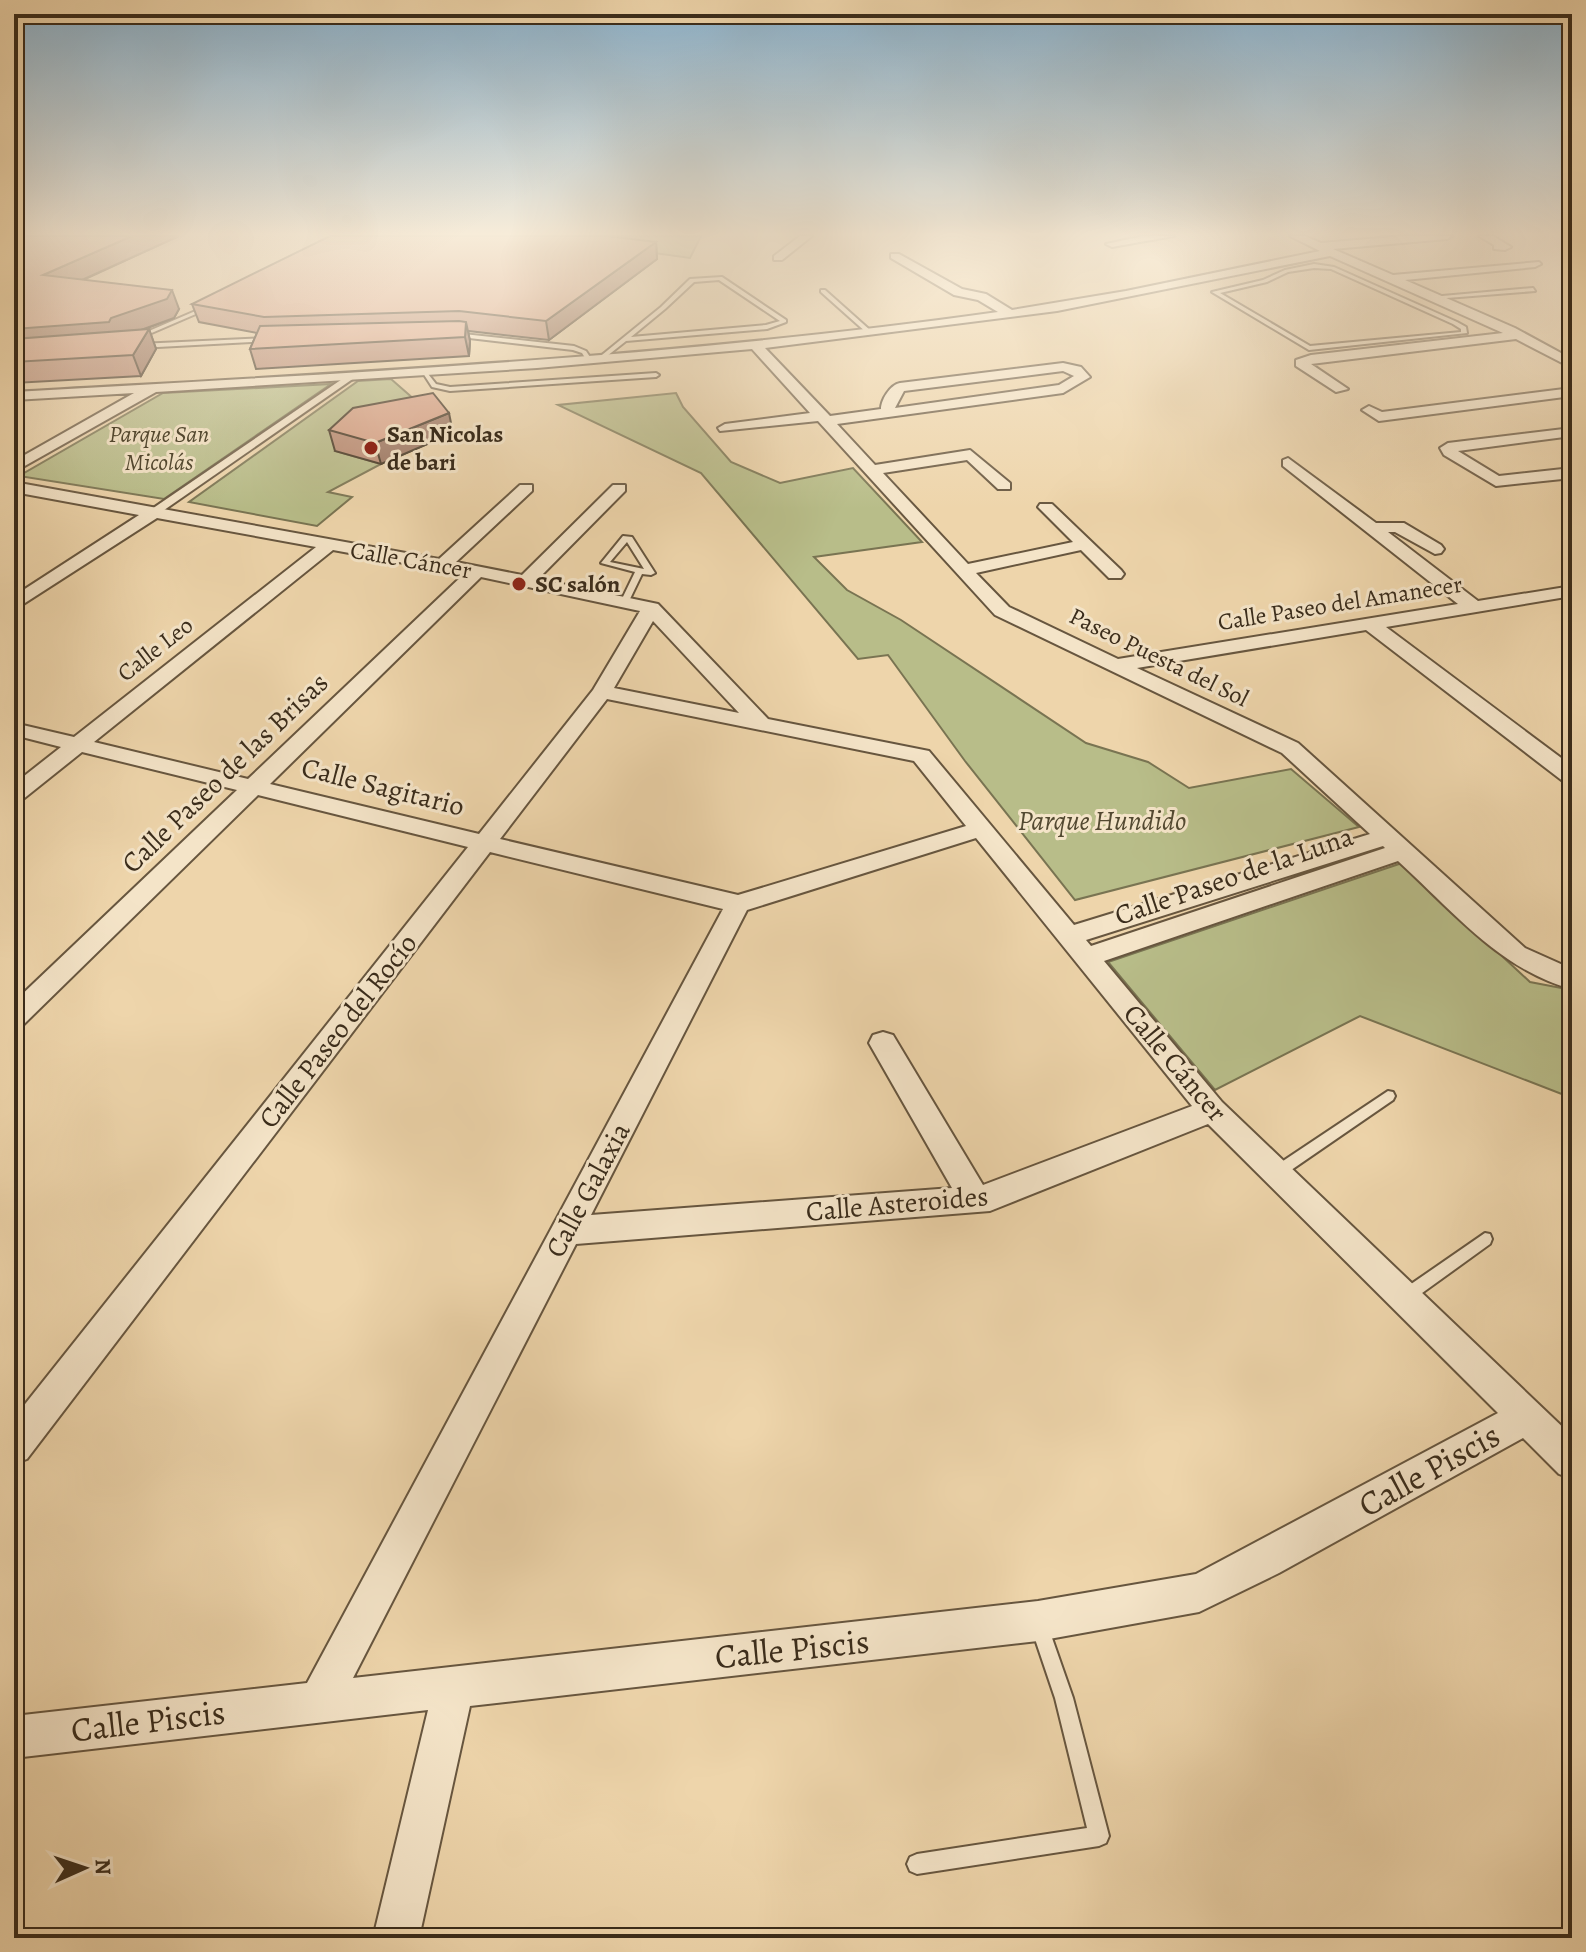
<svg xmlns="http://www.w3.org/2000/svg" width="1586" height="1952" font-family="Alegreya,serif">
	<rect width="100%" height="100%" fill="#eed5ab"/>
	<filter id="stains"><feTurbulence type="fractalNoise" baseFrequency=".0025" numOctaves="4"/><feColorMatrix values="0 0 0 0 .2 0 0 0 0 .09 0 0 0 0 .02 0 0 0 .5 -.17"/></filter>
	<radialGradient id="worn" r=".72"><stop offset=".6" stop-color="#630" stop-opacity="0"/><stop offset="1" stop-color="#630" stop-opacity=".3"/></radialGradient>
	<path fill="#b8bd89" stroke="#797452" stroke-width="2" d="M533,236H701L690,258Z
		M391,379L431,414L336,451L381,464L328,492L352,497L317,526L189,502L358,381Z
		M331,384L164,499L19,476L163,393Z
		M676,393L683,407L731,462L780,483L853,468L922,542L814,557L847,590L901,620L1086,743L1148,762L1189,788L1291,769L1359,827L1075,900L965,761L888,655L858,659L701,473L558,405Z
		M1402,863L1530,982L1572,990V1098L1360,1016L1215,1090L1108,962Z"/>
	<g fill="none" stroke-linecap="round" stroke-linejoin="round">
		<g stroke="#67563f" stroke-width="4">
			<path id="service" d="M1314,264L1334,267L1457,322L1466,327L1467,333L1309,350L1212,292L1263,280L1285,270ZM1314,268L1331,269L1453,324L1461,329V332L1310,346L1220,293L1267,282L1288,272Z
				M722,277L786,320V322L767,329L626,341L602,360L597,359L661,307L690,279ZM719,280L780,321L766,325L631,337L665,309L694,282Z
				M1533,288L1535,291L1434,299L1431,297Z
				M821,290H825L871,331V333H867L821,292Z
				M207,306L212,307L140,338L135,337Z
				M454,333L574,346L586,351L592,360L587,361L582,353L573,350L452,336Z
				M268,338L270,341L139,348L136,346L139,344Z
				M421,370H425L436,384L450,387L656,373L659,375L656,377L450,391L432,387Z
				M623,536L632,537L655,573L651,575L642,574L628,603L624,606L620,603L635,572L601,563ZM627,542L644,569L610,562Z
				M1388,1091L1393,1092L1395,1096L1393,1100L1281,1177L1276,1179L1271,1177L1269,1173L1271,1169Z
				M1485,1233L1490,1234L1492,1239L1490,1244L1411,1301L1406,1303L1401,1301L1398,1296L1401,1291Z
				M1039,1615L1045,1618L1073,1698L1109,1836L1106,1843L1099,1846L917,1874L910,1871L907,1864L910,1857L917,1854L1087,1828L1055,1698L1030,1624L1033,1618Z"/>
		</g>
		<g stroke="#67563f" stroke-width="4">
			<path id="pedestrian" d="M351,373L354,374V378L157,515H149V511Z"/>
		</g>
		<g stroke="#67563f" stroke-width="4">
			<path id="minor" d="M800,236H812L782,260H774V256Z
				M1144,236H1174L1112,247L1106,244Z
				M1290,236H1305L1321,243L1404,236H1452L1447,239L1333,249L1393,275L1539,262L1541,264L1535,267L1405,280L1515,328L1572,359V368L1516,339L1311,364L1348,389L1336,392L1296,366V360L1311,355L1503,333L1330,256L1057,311L765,348L830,416L881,409C881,400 890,385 900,383L1063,363L1081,367L1090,377L1063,393L837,424L875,465L970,450L1010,483V489H998L967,460L883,473L968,564L1073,542L1038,507L1040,504H1052L1121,570L1124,574L1121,578H1109L1081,550L976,573L1009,607L1118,659L1458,604L1283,466V460L1288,458L1376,523H1404L1441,545L1444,549L1441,553L1435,554L1395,532H1388L1478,601L1572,586V596L1386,627L1572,766V784L1564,782L1366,630L1137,668L1298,743L1525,948L1572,969V989C1500,970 1452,910 1398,861L1104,961L1222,1102L1572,1436V1479L1559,1474L1523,1438L1279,1573L1199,1612L1038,1641L470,1706L419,1938H373L428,1710L14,1758V1716L307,1683L723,909L490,852L27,1459L14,1464V1418L468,847L258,795L23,1025L14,1028V1002L237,790L82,752L22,800L14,802V784L61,747L14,735V723L74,737L316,547L157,518L14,610V596L139,515L14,492V482L439,559L520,485H532V491L456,562L522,575L613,485H625V491L538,579L658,604L768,719L929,751L1074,925L1370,834L1282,753L995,615L818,421L720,431L718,428L725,424L810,413L752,349L537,368L156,392L14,472V461L134,393L14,400V392C343,373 672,358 998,312L978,300L954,295L891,258V254H899L962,289L986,294L1012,310L1126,291L1320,251ZM1063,371L1074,376L1059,385L895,408L904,391ZM333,550L464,574L248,779L94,742ZM481,577L640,611L593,690L479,834L270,784ZM653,621L739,713L614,688ZM607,699L914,761L966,826L738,895L500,839ZM976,838L1192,1106L983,1185L893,1035L883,1032L873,1035L869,1043L952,1188L591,1215L747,910ZM1383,846L1385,848L1091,946L1086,940ZM1208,1124L1498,1413L1196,1574L1038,1601L353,1678L576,1244L990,1211Z
				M1479,236H1493L1511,247L1505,250L1494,249V245Z
				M1572,388V396L1379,421L1362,410L1369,406L1382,412Z
				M1572,428V436L1458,451L1499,476L1572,468V478L1496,486L1444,455L1440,448L1448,443Z"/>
		</g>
		<use href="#service" fill="#f4e4c8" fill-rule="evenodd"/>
		<use href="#pedestrian" fill="#f4e4c8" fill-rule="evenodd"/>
		<use href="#minor" fill="#f4e4c8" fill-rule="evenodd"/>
	</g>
	<path fill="#bb8a74" stroke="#3a2c1b" stroke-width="2" d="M14,236H179L83,280L179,309L174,318L145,329H149L156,349L141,376L14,383Z
		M656,242L657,259L549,340L468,331L470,341L469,356L256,369L250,349L257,333L199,322L192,304Z
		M329,430L453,433L381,464L335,451Z"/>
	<path fill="#99715e" stroke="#3a2c1b" stroke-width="2" d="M132,236H179L51,294L43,275Z
		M656,242L657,259L549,340L546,321Z
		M172,290L179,309L174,318L119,338L14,350V329Z
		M466,322L470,341L469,356L465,337Z
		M149,329L156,349L141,376L133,355Z
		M449,413L453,433L381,464L375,443Z"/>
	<path fill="#daa187" stroke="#3a2c1b" stroke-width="2" d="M14,236H132L43,275L172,290L167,299L111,318L109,322L14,329Z
		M330,236H607L656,242L546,321L459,311L264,317L192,304Z
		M459,321L466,322L465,337L250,349L260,326Z
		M149,329L133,355L14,362V339Z
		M433,393L449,413L375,443L329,430L353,408Z"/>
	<linearGradient id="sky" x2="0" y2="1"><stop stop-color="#8ab5d3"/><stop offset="0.46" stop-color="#f7ecd9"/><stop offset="1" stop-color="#f7ecd9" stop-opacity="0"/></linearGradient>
	<rect width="1586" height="509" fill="url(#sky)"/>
	<g fill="#8f2418" stroke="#f4e4c8" stroke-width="3">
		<circle cx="371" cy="448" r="8"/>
		<circle cx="519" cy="584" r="8"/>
	</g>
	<g text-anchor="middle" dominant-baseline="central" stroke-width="6" stroke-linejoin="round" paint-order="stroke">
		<g font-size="24" font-style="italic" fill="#534931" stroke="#f4e4c8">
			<text x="159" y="434">Parque San<tspan x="159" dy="28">Micolás</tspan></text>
		</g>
		<g font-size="24" font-weight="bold" fill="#3a2c1b" stroke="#f4e4c8" text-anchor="start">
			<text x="387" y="434">San Nicolas<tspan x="387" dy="28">de bari</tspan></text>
			<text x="535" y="584">SC salón</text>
		</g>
		<g font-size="24" fill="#3a2c1b" stroke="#f4e4c8">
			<text transform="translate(411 560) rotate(10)">Calle Cáncer</text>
			<text transform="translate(1340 603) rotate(-9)">Calle Paseo del Amanecer</text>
			<text transform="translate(155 649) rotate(-38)">Calle Leo</text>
			<text transform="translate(1159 657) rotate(26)">Paseo Puesta del Sol</text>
		</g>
		<g font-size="28" fill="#3a2c1b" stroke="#f4e4c8">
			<text transform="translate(225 773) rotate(-44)">Calle Paseo de las Brisas</text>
			<text transform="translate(383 787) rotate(14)">Calle Sagitario</text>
			<text transform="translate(1234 876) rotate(-19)">Calle Paseo de la Luna</text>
			<text transform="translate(338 1031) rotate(-52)">Calle Paseo del Rocío</text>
			<text transform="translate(1175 1063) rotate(50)">Calle Cáncer</text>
			<text transform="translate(588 1190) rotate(-62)">Calle Galaxia</text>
			<text transform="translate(897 1204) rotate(-5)">Calle Asteroides</text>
		</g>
		<g font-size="28" font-style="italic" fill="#534931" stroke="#f4e4c8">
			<text x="1102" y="821">Parque Hundido</text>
		</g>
		<g font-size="34" fill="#3a2c1b" stroke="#f4e4c8">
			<text transform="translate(1429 1470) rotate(-29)">Calle Piscis</text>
			<text transform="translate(792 1649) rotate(-6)">Calle Piscis</text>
			<text transform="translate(148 1721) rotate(-7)">Calle Piscis</text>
		</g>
	</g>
	<rect width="1586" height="1952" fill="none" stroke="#eed5ab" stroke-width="48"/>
	<rect x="16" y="16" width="1554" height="1920" fill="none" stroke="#3a2c1b" stroke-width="4"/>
	<rect x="24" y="24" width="1538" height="1904" fill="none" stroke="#3a2c1b" stroke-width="2"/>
	<g transform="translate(84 1868) rotate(87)" stroke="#f4e4c8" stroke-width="6" paint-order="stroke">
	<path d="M0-6L14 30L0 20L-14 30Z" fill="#3a2c1b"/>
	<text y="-12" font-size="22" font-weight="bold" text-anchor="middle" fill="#3a2c1b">N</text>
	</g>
	<rect width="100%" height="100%" filter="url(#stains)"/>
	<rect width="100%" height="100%" fill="url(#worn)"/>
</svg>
